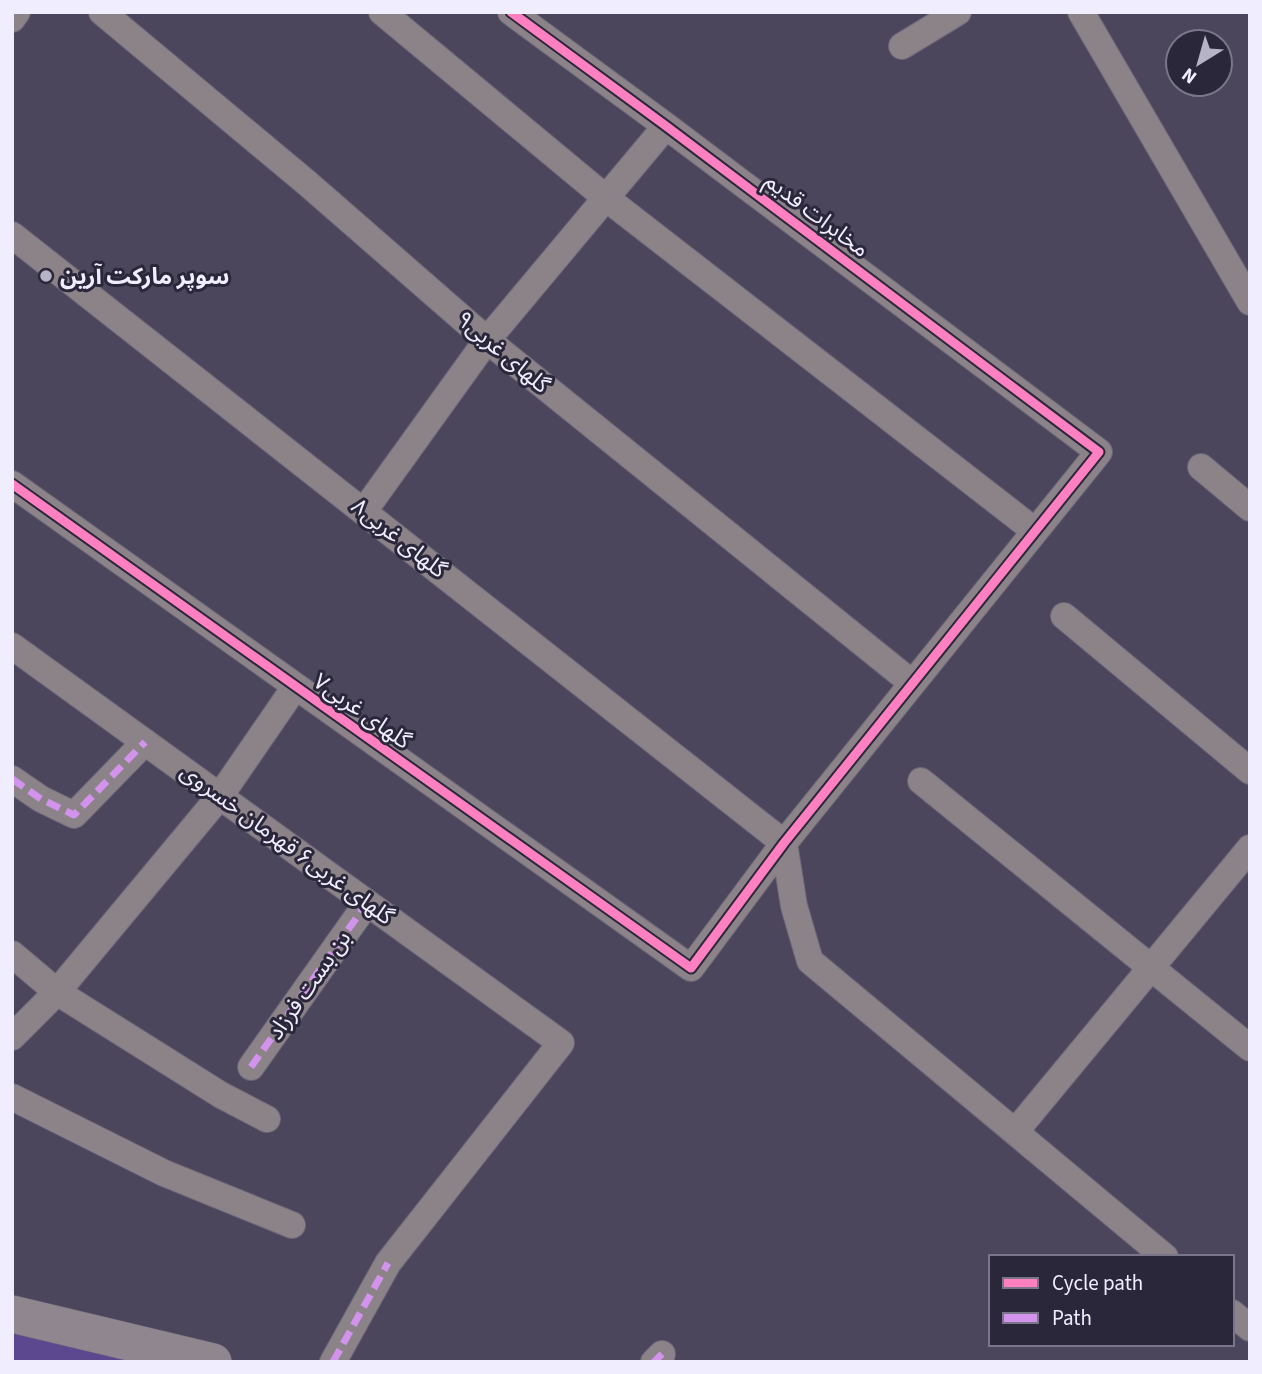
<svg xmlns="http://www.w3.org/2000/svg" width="1262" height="1374" font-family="'Source Sans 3','Noto Sans Arabic',sans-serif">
	<rect width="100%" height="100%" fill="#4c465d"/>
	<path fill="#5c488f" d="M12,1326L163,1362L12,1361Z"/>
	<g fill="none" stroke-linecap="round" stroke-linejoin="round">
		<g stroke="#6a6678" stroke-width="28">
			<path id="minor" d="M102,12L307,183L487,340L912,683
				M382,12L606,198L1035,531
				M1081,12L1250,302
				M12,19L17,12
				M902,46L958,12
				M12,235L784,843
				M1201,467L1250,508
				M12,484L691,968L784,843L1099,452L666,126L511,12
				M364,511L487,340L666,126
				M1064,616L1250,771
				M12,646L561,1043L388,1263L333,1362
				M12,779L41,799L74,815L145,742
				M921,781L1250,1048
				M784,843L794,906L810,961L1165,1257
				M12,954L57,992L221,1095L267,1119
				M12,1037L57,992L220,796L295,687
				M251,1067L367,903
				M12,1097L164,1173L292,1225
				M1015,1132L1250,848
				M1232,1313L1250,1328
				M654,1362L662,1354"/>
		</g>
		<g stroke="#6a6678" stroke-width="38">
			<path id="secondary" d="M12,1314L213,1362"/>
		</g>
		<use href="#minor" stroke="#8c8389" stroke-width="26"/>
		<use href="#secondary" stroke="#8f868f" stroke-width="37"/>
		<path stroke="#d193ec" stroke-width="7" stroke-dasharray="14 7" stroke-linecap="butt" d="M12,779L41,799L74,815L145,742
			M251,1067L367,903
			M333,1362L388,1263
			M654,1362L662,1354"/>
		<g stroke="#2b273b" stroke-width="13">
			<path id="cycleway" d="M12,484L691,968L784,843L1099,452L666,126L511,12"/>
		</g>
		<use href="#cycleway" stroke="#ff80c0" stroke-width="9"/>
	</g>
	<circle fill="#b7b3c6" stroke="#2b273b" stroke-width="2.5" cx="46" cy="276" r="7"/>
	<g text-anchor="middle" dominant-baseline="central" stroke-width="6" stroke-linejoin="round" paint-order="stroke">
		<g font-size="23" fill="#f0edfe" stroke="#2b273b">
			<text transform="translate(817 215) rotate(37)">مخابرات قدیم</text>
			<text transform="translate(503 352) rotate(40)">گلهای غربی۹</text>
			<text transform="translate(399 538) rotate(38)">گلهای غربی۸</text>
			<text transform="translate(362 711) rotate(35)">گلهای غربی۷</text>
			<text transform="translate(287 844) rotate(36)">گلهای غربی۶ قهرمان خسروی</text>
			<text transform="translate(309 985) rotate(-55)">بن بست فرزاد</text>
		</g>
		<g font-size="23" font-weight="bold" fill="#f0edfe" stroke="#2b273b" text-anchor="start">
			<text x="60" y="276">سوپر مارکت آرین</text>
		</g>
	</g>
	<rect width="1262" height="1374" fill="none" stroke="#f0edfe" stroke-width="28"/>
	<rect x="989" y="1255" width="245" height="91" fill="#2b273b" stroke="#7a7689" stroke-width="2"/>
	<rect x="1003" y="1278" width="35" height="10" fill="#ff80c0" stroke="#7a7689" stroke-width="2"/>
	<text x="1052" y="1290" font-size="21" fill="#f0edfe">Cycle path</text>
	<rect x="1003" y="1313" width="35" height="10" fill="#d193ec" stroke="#7a7689" stroke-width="2"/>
	<text x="1052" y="1325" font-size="21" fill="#f0edfe">Path</text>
	<g transform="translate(1199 63) rotate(217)"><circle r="33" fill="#2b273b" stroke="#7a7689" stroke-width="2"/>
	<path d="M0-5L12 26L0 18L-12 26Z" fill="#b7b3c6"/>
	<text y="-10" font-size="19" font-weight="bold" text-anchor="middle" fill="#f0edfe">N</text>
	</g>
</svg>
